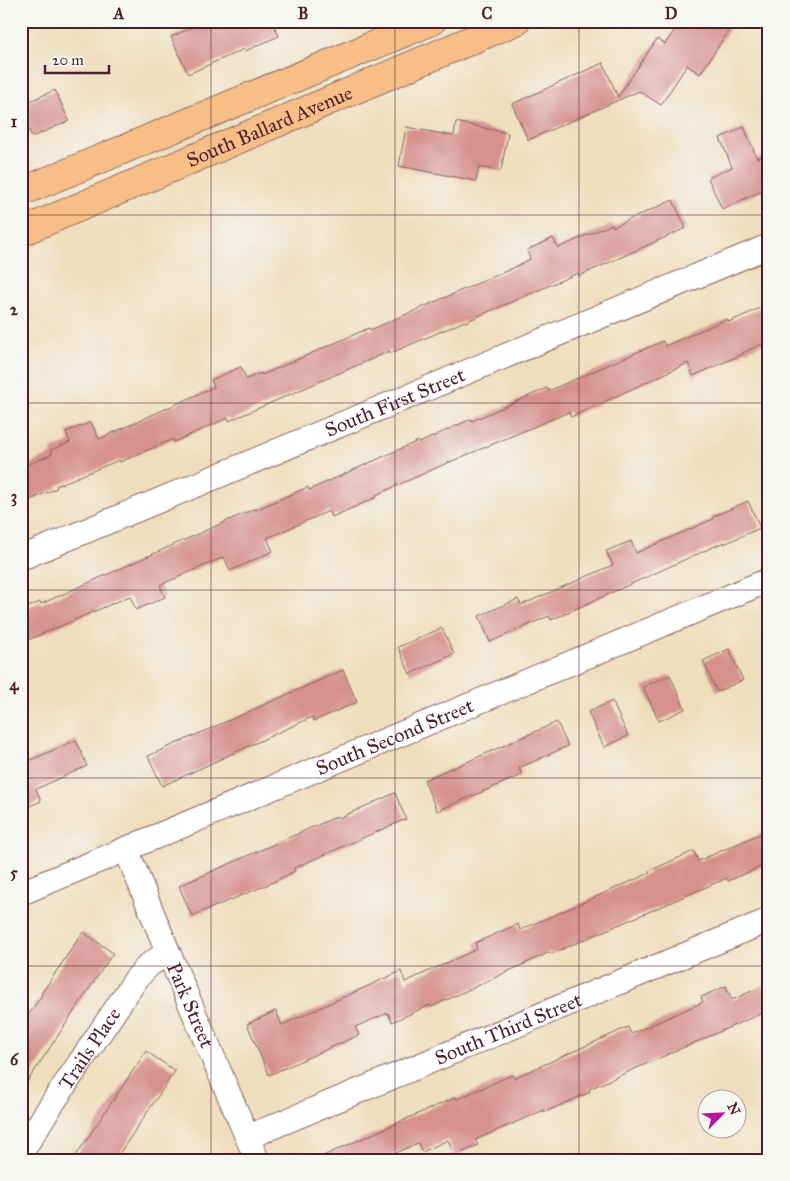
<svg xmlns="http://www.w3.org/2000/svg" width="790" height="1181" font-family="'IM FELL Great Primer',serif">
	<rect width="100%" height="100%" fill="#f6f6f2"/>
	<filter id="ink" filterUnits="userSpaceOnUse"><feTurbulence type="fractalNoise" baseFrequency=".02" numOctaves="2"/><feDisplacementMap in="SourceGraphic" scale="10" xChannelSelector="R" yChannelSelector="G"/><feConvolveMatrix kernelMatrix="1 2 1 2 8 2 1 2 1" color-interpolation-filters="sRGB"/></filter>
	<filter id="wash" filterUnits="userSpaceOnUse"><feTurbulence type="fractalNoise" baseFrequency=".0096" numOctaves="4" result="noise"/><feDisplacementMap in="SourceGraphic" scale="20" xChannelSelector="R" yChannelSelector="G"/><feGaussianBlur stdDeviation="1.12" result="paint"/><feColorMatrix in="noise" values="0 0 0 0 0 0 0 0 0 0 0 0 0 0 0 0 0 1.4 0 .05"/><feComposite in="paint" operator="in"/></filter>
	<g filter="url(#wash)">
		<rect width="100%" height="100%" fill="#efdebd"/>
		<g id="blocks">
			<path fill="#d6918c" d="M206,21H272L279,36L245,51L244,49L188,74L171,37Z
				M681,21H717L729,30L700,74L687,65L661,105L639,91L528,140L512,104L603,63L618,97L657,39L665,44Z
				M55,90L69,121L32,137L21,113V105Z
				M456,122L508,133L501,171L479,167L476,181L399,166L406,127L454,136Z
				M744,127L757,158L769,152V188L722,209L708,178L732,167L720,138Z
				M673,200L686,228L579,276L578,273L465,322V321L391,353L390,351L229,421L228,418L174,442L173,439L120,462L119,460L56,486L57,488L21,504V468L52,454L51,450L70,442L66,432L91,422L99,439L214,387L211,380L241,367L246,379L261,373L262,375L369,328L370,330L513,268L530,259L527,250L553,238L558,248L612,224L613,227Z
				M769,304V341L742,353L743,354L693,376L688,363L571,417L569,412L438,467L376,495L377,497L332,517L329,511L267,538L273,551L230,571L224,557L160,585L165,597L136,610L130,596L21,643V610L40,602L41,604L254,509L255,510L308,487L309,490L418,441L419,443L471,419L472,421L547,388L548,391L663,341L665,346L727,319L729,322Z
				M748,501L760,528L724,544V542L551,620L549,616L490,642L479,616L518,599L521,605L613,565L606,551L631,541L636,553L713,519L712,517Z
				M442,628L454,654L410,674L398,647Z
				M729,649L743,680L717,692L703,661Z
				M343,670L357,702L314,721L312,717L162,786L148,756Z
				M670,675L685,709L659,721L643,687Z
				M612,701L628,736L604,747L588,712Z
				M557,722L568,746L519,768L522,775L437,811L424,780L451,768V769Z
				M76,740L87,766L36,789L41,801L21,810V756L24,763Z
				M395,793L406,819L294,868L295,871L269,884L192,916L179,886L338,816L339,818Z
				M769,830V863L728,881L727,878L551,954L550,952L431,1007L430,1005L392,1022L388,1013L355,1027L359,1035L269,1075L247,1024L276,1011L282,1025L401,971L405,982L477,949L475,943L518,924L520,930L650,873L649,871L694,851L698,861Z
				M83,932L113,953L21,1091V1026L42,995L41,994Z
				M769,983V1010L589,1089L590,1092L545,1112L544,1110L475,1140L478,1145L455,1156L448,1140L422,1152L418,1143L380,1160H314L456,1097L457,1099L512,1075L514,1078L628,1027L631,1034L703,1002L701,997L726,986L732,1000Z
				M146,1051L175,1071L115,1160H73Z"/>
		</g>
	</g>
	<g filter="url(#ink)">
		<use href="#blocks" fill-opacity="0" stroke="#84625e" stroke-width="1"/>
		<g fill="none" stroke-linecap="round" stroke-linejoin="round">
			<g stroke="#84625e" stroke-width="26">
				<g id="minor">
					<path id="s1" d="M21,558L769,246"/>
					<path id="s2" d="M126,849L168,952L257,1160"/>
					<path id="s3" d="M21,893L769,580"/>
					<path id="s4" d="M248,1137L769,920"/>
					<path id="s5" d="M21,1153L44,1116L136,979L149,965L168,952"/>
				</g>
			</g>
			<g stroke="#84625e" stroke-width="30">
				<g id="major">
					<path d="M21,192L432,21"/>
					<path id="s6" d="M21,232L516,21"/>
				</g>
			</g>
			<use href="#minor" stroke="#fff" stroke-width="24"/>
			<use href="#major" stroke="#f7be87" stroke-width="28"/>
		</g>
	</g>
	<path fill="none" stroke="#4a1f2b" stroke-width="1" stroke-opacity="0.55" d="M211,21V1160M395,21V1160M579,21V1160M21,215H769M21,403H769M21,590H769M21,778H769M21,966H769"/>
	<g text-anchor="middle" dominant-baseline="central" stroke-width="4" stroke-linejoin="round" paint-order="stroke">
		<g font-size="20" fill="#4a1f2b" stroke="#f6f6f2">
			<text stroke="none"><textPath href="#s6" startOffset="270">South Ballard Avenue</textPath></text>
			<text stroke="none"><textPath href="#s1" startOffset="405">South First Street</textPath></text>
			<text stroke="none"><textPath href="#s3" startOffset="405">South Second Street</textPath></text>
			<text stroke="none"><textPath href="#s2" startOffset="169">Park Street</textPath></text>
			<text stroke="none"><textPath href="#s4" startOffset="282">South Third Street</textPath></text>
			<text stroke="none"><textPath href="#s5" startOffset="125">Trails Place</textPath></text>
		</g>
	</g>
	<rect width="790" height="1181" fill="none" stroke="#f6f6f2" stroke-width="55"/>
	<g transform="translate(722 1114) rotate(66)"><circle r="24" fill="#f6f6f2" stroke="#b1a0a2"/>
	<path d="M0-4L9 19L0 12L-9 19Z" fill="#b5179e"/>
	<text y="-8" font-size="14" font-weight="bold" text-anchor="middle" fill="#4a1f2b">N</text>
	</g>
	<path d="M45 65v8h64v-8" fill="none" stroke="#4a1f2b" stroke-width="2.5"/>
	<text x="52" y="65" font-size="15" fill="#4a1f2b" stroke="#f6f6f2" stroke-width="4" paint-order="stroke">20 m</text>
	<rect x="28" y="28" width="734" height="1126" fill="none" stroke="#4a1f2b" stroke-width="2"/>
	<g font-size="16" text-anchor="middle" font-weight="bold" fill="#4a1f2b">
		<text x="119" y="19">A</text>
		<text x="303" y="19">B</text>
		<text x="487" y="19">C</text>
		<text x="671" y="19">D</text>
		<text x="14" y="127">1</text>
		<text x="14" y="315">2</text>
		<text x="14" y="502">3</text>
		<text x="14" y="690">4</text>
		<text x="14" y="878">5</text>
		<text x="14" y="1065">6</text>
	</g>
</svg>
